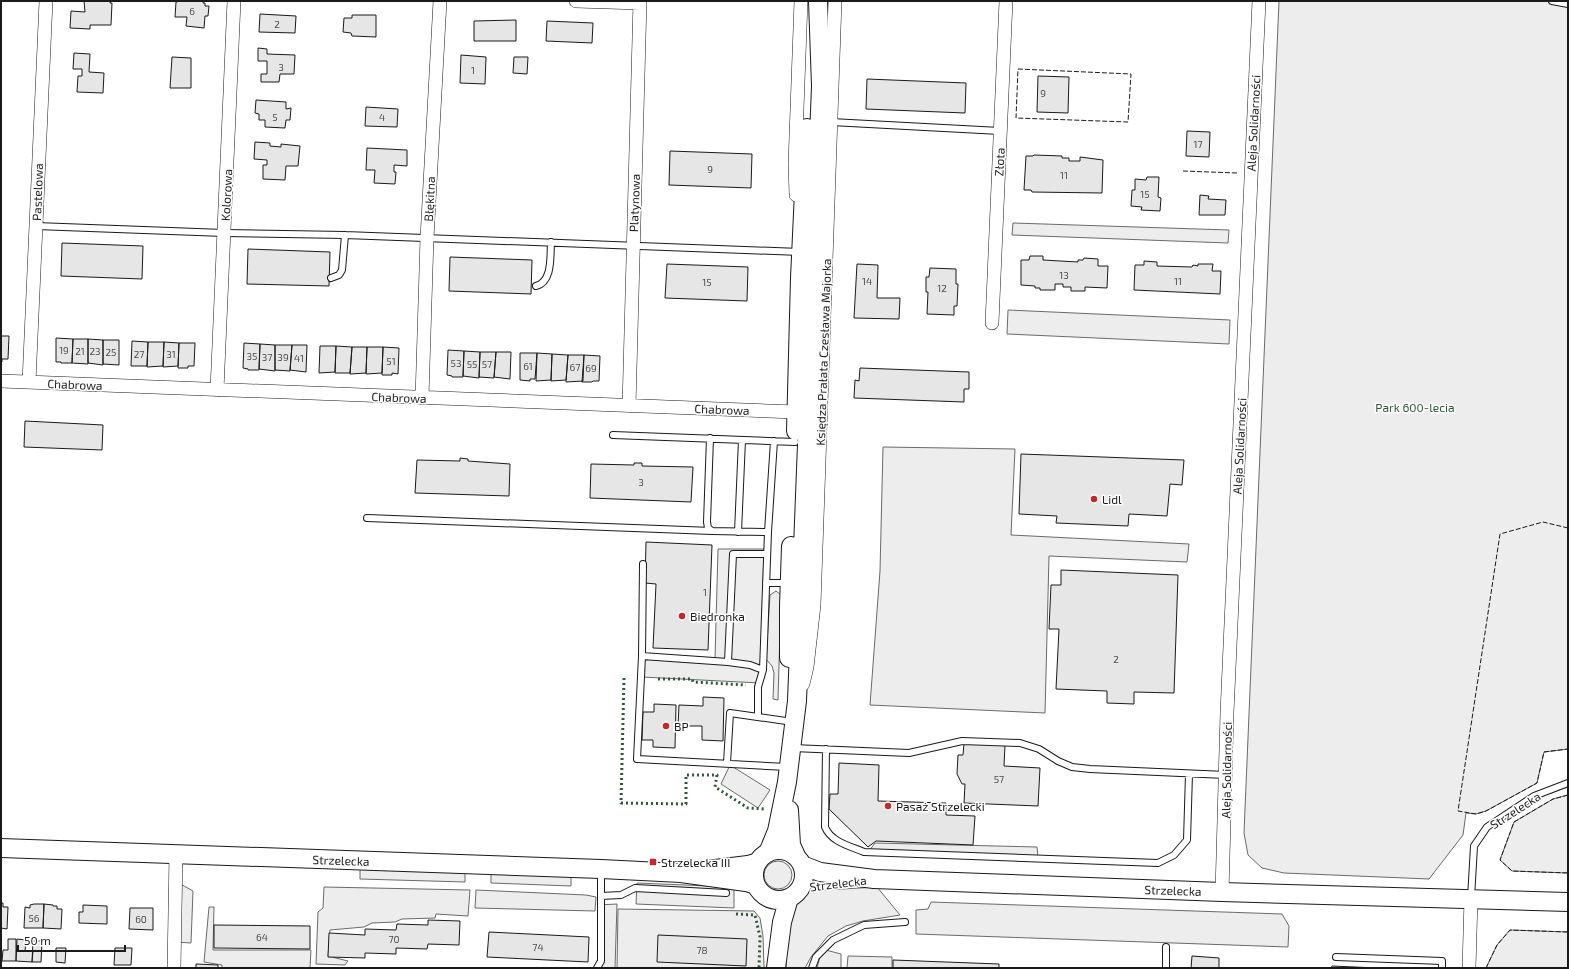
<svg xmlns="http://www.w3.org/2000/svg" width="1569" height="969" font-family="'Exo 2',sans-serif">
	<rect width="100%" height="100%" fill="#fff"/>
	<path fill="#ededed" stroke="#6a6a6a" d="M1279,1H1568V749L1544,752L1537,783L1486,811L1476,814L1466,813L1463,835L1429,879L1284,873L1262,868L1248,855L1244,833Z
		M1013,223L1229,230L1228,243L1012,235Z
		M1008,310L1230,320L1229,344L1007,334Z
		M883,447L1015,449L1011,535L1189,544L1187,562L1049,556L1045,713L870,705L880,571Z
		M718,549H764L760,683L642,677L643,657L715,659Z
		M776,591L781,595L778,700L773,699L774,673L772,666L766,659L770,595Z
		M730,765L770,790L758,808L721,784Z
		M1568,795V873L1512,871L1500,860L1514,822L1553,799Z
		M875,843L1037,847L1038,857L869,851Z
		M764 875a14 14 0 1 1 28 0a14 14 0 1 1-28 0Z
		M360,869L465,872V882L360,879Z
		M491,873L571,876V886L491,883Z
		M177,882L193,891L191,943L176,942Z
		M637,883L734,887V908L636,904Z
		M324,887L470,890L468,916L436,914L435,918L402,919L395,922L372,923L364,927L330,930L328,956L348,961L345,965L316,964L318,912L323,908Z
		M877,887L900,915L863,921L846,926L828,936L811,957L805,968H786L788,912L796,900L808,891Z
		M476,890L586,895L596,897L595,911L475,908Z
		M931,902L1282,914L1289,926L1288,947L916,934V910L928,909Z
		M617,904L615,968H594L599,960L598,905Z
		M209,907H214L213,950H311L310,968H222V965L204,962Z
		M618,909L754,911L760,918L763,936L764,968H617Z
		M1510,930L1568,932V968H1486L1497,945Z
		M822,949L841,954V968H817Z
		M848,956L892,957V968H847Z"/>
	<path fill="#e6e6e6" stroke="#1a1a1a" d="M84,1H110V3H112L111,25H90V29L70,28L71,11L85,12Z
		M181,1H203V3H205V6H209L208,16H205L204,28L186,26L187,17H175L176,2Z
		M260,14L296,16L295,33L259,32Z
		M352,15H376V37L352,36L351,33L343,32L344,18H352Z
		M516,20V41H474V21Z
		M547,21L593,23L592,43L546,41Z
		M258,48L267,49V54L295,55L294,74H280L279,82H261V74H267V61H258Z
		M74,53L90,54L89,72L104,73L103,93L77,92L78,76H82V69H73Z
		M461,55L486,57L485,84L460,83Z
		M172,57L191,58V88H170Z
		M514,57H528L527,74L513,73Z
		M1038,76L1069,77L1068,113L1037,112Z
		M867,79L966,83L965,113L866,109Z
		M256,100L286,102V109L291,108L290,120H286L285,128L265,127V120H259V114L255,113Z
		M366,107L398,109L397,127L365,126Z
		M1187,131L1210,132L1209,157L1186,156Z
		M255,142L270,143V146L281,147V144L300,146L298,166H286L285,180L263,179V165H267V160L254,159Z
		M367,148L407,150V166L394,165V172H396L395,184L374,183L375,170H366Z
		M670,151L752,154L751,188L669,185Z
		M1034,155L1062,156V158H1069V161H1080V157L1103,160L1102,193L1032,192L1031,190H1024L1026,156H1033Z
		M1147,177H1159L1158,197L1161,198L1160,211L1141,210L1142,207L1131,206L1132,190H1135V179L1146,180Z
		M1200,195L1209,196L1208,199L1226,200L1225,215H1199Z
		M62,243L143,246L142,279L61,276Z
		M248,249L330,252L329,286L247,284Z
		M1030,256H1043V260L1078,262V260H1083L1084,258L1098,259V266H1108L1107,288L1085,287V291H1071V287H1063V284H1055V290H1040V288H1035V286L1021,285V260H1029Z
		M450,257L532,260L531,294L449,291Z
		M1144,261L1157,262V266L1192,267L1193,265L1198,266V264H1213L1212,271H1221L1220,294L1134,290L1135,265H1144Z
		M667,264L748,267L747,301L665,298Z
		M857,264L878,265L877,298H900L899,319L854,318Z
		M930,268L956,269V284H958L957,306H954V315L927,314L928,292H926V277H929Z
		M1,336H9L8,359H2V362H1Z
		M56,338L73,339L72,363H61V362H56Z
		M73,339H88V364L72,363Z
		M88,339L103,340V365L88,363Z
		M103,340H119V365L103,364Z
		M132,341L148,342L147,366H131Z
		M148,342H164L163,366L147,367Z
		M164,342L179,343L178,366L163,367Z
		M179,343H195L194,366H188V368H178Z
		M244,343L260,344L259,370H248V369L243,368Z
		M260,344L275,345V371L259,369Z
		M275,345H292L290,371L275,370Z
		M292,345H307L306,372L290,370Z
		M320,346H336L335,372L319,373Z
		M336,346L352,347L350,373H335Z
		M352,347H367L366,373L350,374Z
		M367,347H383L382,373L366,374Z
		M383,347L399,348L398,374L392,373V375H382Z
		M448,350L464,351L463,377H452V376L447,375Z
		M464,351L480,352L479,378L463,376Z
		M480,352H496L494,378L479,377Z
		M496,352H511L510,379L494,377Z
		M520,353H537L535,379H530V381L520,380Z
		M537,353L552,354L551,380L536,381Z
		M552,354L568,355L566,380L551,381Z
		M568,355H584L583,381L566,382Z
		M584,355L600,356L599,381H593L592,382H582Z
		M860,368L969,372V389H964V402L854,398L855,380L859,381Z
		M25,421L103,425L102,450L24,447Z
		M1021,454L1184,460L1182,485L1170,484L1167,516L1129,514L1128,526L1056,523L1057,516L1019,514Z
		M460,458L468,459V461L510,464L509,496L415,493L417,460L460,461Z
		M634,463H642V466L693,467L691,502L590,498L591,464L634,465Z
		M646,542L712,545L708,650L653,648L656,584L645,583Z
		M1061,570L1178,575L1174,693L1134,692V704L1107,703V691L1056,689L1059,629H1049L1051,585H1061Z
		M703,697L724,698L723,741L702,740V726H678L679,705L703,706Z
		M654,704L676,705L675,748L653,747V740H642L643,712H654Z
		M964,743L1005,745L1004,766L1040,768L1038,806L964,803L965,784H962L957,774L958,755H963Z
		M839,763L879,765L878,801L946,803V815L975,816L973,845L876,841L868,847L829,809L830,794H838Z
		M1,903H3V907H8L7,929L1,928Z
		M34,904H44L43,928H24L25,907L30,908V905Z
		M44,904L53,905V906H57V909H62L61,929L43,928Z
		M83,905L107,906V924L79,923V912H83Z
		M130,908H153V930L129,929Z
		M428,920L460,921L459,945L428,944L427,949L396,948V954L365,953V958L328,957L329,933L365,935V929L396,930L397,924L428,925Z
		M214,925L310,926V949L214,948Z
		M489,932L589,937L588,962L487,957Z
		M658,935L747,939L746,966L657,962Z
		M8,939H16V961H2L3,950H8Z
		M17,939L26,940L25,951H33L32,962L16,961Z
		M33,941H42L41,962H32Z
		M56,948H66L65,963L56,962Z
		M115,948H132L131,965H114Z
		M1192,956L1219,958V968H1191Z
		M893,960L999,964V968H893Z
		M196,964L218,965V968H196Z
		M1332,966L1378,968H1331Z"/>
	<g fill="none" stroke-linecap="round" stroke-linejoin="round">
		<g stroke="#1a1a1a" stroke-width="8">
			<path id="lane" d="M1552,1L1568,4
				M831,122L1000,131
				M36,226L224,233L345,235L800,252
				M331,278L339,275L342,270L345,235
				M536,286C553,282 550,255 551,242
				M613,435L795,442
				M710,438L707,522L708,528L712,531L768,532L774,441
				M367,518L712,531
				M738,532L742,440
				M766,583H788
				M642,656L643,564
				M728,662L733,554H767
				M763,670L750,665L728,662L642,656L637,759L787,767
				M758,717V687L763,670L768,532
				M793,748L909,753L962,741L1020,743L1039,749L1058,761L1072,767L1090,769L1226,775
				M826,749L825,827C831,842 850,846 864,852L1158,863L1174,855L1187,840L1189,774
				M727,763L730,713L793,722
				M601,896L621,895L635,888L726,893
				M1471,898L1474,846L1487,827L1534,796L1568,783
				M1336,957L1442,961V968
				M597,968L601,961V871
				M812,968L816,957L833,940L864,925L905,922
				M1166,968V947"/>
		</g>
		<g stroke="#1a1a1a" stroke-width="14">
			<path id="street" d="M576,1L640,3
				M796,195L795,163L801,1
				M992,323L1006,1
				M1,381L796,412
				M29,382L46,1
				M217,390L234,1
				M422,398L427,238L440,1
				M629,406L640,1
				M803,684L807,667L814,605L835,1
				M1222,892L1227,713L1259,1
				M174,968L176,854
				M1469,968L1471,899"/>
		</g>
		<g stroke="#1a1a1a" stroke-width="20">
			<path id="secondary" d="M796,431L800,278L807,128
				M789,658V606L791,546
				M789,810L791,845L796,856
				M1,848L601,869L681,873L746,882L756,885
				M754 875a25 25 0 1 1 50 0a25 25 0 1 1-50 0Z
				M768,853L777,831L787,782L797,701L821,86L818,1
				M802,865L820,872L874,879L1222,892L1568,902
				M707,870L748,865L758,862
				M776,968L782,922L789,898"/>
		</g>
		<use href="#lane" stroke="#fff" stroke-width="6"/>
		<use href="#street" stroke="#fff" stroke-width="13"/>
		<use href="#secondary" stroke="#fff" stroke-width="18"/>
		<path stroke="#2b5a34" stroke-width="3" stroke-dasharray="2 3" stroke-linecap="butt" d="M624,678L621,803L686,804V775H717L715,787L748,808L765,809
			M658,679H692L693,682L746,685
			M736,914L755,915L760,937L759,968"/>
		<path stroke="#1a1a1a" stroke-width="1" stroke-dasharray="5 2" stroke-linecap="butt" d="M1018,69L1131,74L1128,122L1016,118Z
			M1183,171L1237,173
			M1568,528L1543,522L1500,534L1458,811L1476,814L1486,811L1537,783L1544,752L1568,749
			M1568,795L1553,799L1514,822L1500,860L1512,871L1568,873
			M1486,968L1497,945L1510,930L1568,932"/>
	</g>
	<g fill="#c62828" stroke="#fff" stroke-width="1.5">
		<circle cx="1094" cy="499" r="4"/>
		<circle cx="682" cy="616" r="4"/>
		<circle cx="666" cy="726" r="4"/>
		<circle cx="888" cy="806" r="4"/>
		<rect x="649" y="858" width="8" height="8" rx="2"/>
	</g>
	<g text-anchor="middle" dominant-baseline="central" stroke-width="3" stroke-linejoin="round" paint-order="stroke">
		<g font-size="10" fill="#4d4d4d">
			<text x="192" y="11">6</text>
			<text x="277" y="24">2</text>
			<text x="281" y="67">3</text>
			<text x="473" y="70">1</text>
			<text x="1043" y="93">9</text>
			<text x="275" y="117">5</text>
			<text x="382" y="117">4</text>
			<text x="1198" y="144">17</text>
			<text x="710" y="169">9</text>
			<text x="1064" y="175">11</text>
			<text x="1145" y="194">15</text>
			<text x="1064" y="275">13</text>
			<text x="867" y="281">14</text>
			<text x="1178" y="281">11</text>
			<text x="707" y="282">15</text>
			<text x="942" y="288">12</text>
			<text x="64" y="350">19</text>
			<text x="80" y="351">21</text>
			<text x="95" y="351">23</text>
			<text x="111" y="352">25</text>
			<text x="139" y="354">27</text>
			<text x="171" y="354">31</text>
			<text x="252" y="356">35</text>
			<text x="267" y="357">37</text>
			<text x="283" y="357">39</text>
			<text x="299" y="358">41</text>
			<text x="391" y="361">51</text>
			<text x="456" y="363">53</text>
			<text x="472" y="364">55</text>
			<text x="487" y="364">57</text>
			<text x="528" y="366">61</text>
			<text x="575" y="367">67</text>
			<text x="591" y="368">69</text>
			<text x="641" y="482">3</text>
			<text x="705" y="592">1</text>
			<text x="1116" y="659">2</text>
			<text x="999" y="779">57</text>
			<text x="34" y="918">56</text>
			<text x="141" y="919">60</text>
			<text x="262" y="937">64</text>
			<text x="394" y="939">70</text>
			<text x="538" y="947">74</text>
			<text x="702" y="950">78</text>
		</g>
		<g font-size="12" fill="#1a1a1a" stroke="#fff">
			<text transform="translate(1253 123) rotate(-87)">Aleja Solidarności</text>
			<text transform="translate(999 162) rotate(-87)">Złota</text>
			<text transform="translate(37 192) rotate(-88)">Pastelowa</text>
			<text transform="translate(226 195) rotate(-87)">Kolorowa</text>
			<text transform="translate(429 199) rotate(-87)">Błękitna</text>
			<text transform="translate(634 203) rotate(-88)">Platynowa</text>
			<text transform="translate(823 352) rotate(-88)">Księdza Prałata Czesława Majorka</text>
			<text transform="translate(75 384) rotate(2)">Chabrowa</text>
			<text transform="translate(399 397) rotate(2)">Chabrowa</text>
			<text transform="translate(722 409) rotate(2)">Chabrowa</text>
			<text transform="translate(1239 446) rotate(-87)">Aleja Solidarności</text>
			<text transform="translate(1226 770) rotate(-89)">Aleja Solidarności</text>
			<text transform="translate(1515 810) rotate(-33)">Strzelecka</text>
			<text transform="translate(341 860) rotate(2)">Strzelecka</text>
			<text transform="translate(838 883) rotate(-7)">Strzelecka</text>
			<text transform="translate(1173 890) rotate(2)">Strzelecka</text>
		</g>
		<g font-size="12" fill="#2b5a34" stroke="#fff">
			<text x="1415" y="407">Park 600-lecia</text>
		</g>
		<g font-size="12" fill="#1a1a1a" stroke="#fff" text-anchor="start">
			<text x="1102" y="499">Lidl</text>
			<text x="690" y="616">Biedronka</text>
			<text x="674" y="726">BP</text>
			<text x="896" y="806">Pasaż Strzelecki</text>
			<text x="661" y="862">Strzelecka III</text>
		</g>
	</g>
	<rect width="1569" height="969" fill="none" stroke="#1a1a1a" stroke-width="4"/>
	<path d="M18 945v6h107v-6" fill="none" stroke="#1a1a1a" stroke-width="2"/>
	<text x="24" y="945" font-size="12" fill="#1a1a1a" stroke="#ffffff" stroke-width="3" paint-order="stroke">50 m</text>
</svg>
